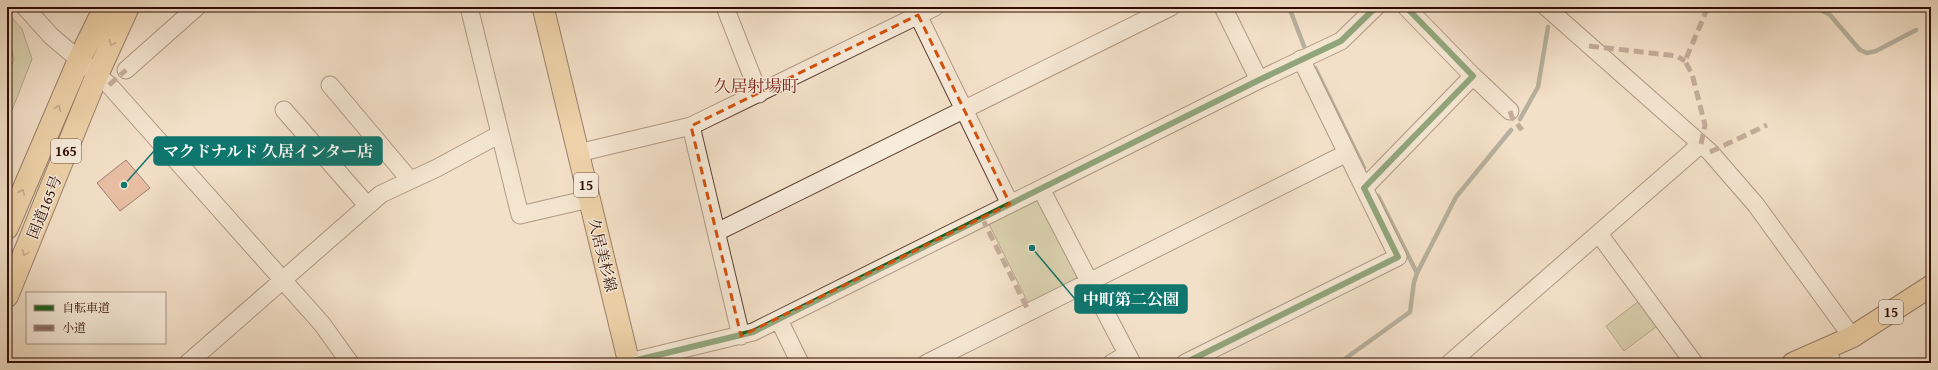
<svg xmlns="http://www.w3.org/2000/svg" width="1938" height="370" font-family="'Gentium Book Plus','Noto Serif JP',serif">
	<rect width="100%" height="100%" fill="#f3e0c8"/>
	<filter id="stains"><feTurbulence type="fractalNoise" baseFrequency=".005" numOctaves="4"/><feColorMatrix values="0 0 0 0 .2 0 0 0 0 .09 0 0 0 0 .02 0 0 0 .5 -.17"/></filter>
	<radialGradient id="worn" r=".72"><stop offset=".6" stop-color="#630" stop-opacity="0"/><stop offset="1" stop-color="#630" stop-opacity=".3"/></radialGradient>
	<path fill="#bfc193" stroke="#76664a" d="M7,12L22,29L32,59L7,123V76L14,60L7,32Z
		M1033,200L1040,201L1077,275L1075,282L1029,305L988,222Z
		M1643,298L1661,323L1624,351L1606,326Z"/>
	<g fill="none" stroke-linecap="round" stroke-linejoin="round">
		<path stroke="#70776b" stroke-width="4.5" d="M1289,7L1304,46
			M1816,7L1830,15L1860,50L1867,53L1876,51L1916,30
			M1315,68L1364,168
			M1520,119L1538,87L1548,27
			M1378,196L1417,273
			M1346,358L1410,312L1414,282L1417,273L1456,197L1511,130"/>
	</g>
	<path fill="#dd9878" stroke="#2d0c02" d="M126,160L150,188L120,211L97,183Z"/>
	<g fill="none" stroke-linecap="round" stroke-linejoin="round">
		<g stroke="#5e4134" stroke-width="19">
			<path id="minor" d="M25,7L51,36L109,85L322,324L350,363
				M469,7L520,215L589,199
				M725,7L759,94
				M914,7L1010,204
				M1223,7L1259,80
				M1546,7L1710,152L1756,205L1852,337
				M1301,59L1364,188
				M126,70L197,7
				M1473,76L1510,111
				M330,85L410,180
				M284,110L367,205
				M691,126L741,336
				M578,153L691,126L935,7
				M1041,189L1132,363
				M717,232L1171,7
				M1599,234L1694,363
				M779,320L800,363
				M1827,348L1832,363
				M629,362L753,332L1259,80L1341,41L1376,7
				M188,363L381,194L437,168L500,134
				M927,363L1347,153
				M1112,363L1126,355
				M1185,363L1398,257L1364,188L1473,76L1406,7
				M1450,363L1701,144"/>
		</g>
		<g stroke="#2d0c02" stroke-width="23">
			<path id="major" d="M543,7L629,363
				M1793,363L1852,337L1931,286"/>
		</g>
		<g stroke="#2d0c02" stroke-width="24">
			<path id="highway" d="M7,228L79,60L105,7
				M7,296L97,75L128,7"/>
		</g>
		<use href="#minor" stroke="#f7ebdb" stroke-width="17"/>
		<use href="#major" stroke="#eac084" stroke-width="21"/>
		<use href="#highway" stroke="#eac084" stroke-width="22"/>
		<path stroke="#8d6e63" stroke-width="5" stroke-dasharray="10 5" stroke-linecap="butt" d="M1589,46L1677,56L1685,61
			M109,85L126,70
			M1510,111L1512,117L1522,130
			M1701,144L1705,125L1692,74L1685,61L1708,7
			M1710,152L1767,125
			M982,218L1029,312"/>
		<g stroke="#f7ebdb" stroke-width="8">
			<path id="cycleway" d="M629,362L753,332L1259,80L1341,41L1376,7
				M1185,363L1398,257L1364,188L1473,76L1406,7"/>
		</g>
		<use href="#cycleway" stroke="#1b5e20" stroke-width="6"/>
	</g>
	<defs><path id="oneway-chevron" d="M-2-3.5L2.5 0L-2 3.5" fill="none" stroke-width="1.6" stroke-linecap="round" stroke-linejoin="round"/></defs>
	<g stroke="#956f4a">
		<use href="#oneway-chevron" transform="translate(112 43) rotate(114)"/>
		<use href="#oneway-chevron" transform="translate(58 108) rotate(-67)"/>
		<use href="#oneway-chevron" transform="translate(22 192) rotate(-67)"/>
		<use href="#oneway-chevron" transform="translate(25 253) rotate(112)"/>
	</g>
	<path d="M0 0H1938V370H0ZM918,15L1010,204L741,336L691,126Z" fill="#f3e0c8" fill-opacity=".55" fill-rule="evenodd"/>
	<path fill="none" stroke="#d5510b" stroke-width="3" stroke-dasharray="8 5" stroke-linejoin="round" d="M918,15L1010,204L741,336L691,126Z"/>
	<g text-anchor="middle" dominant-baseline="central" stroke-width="3" stroke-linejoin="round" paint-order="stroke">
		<g fill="#f7ebdb" stroke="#6a4f43" stroke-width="1">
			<rect x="51" y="139" width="30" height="24" rx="3"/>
			<rect x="574" y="173" width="24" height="24" rx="3"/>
			<rect x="1879" y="300" width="24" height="24" rx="3"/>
		</g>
		<g font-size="14" font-weight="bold" fill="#2d0c02">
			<text x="66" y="151">165</text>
			<text x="586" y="185">15</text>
			<text x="1891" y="312">15</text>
		</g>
		<g font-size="15" fill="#2d0c02" stroke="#f7ebdb">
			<text transform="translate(44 207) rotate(-68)">国道165号</text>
			<text transform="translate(603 255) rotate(76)">久居美杉線</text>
		</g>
		<g font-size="17" fill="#7a1f14" stroke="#f7ebdb">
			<text x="756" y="85">久居射場町</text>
		</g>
	</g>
	<path fill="none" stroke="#0f766e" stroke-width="1.5" d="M124 185L154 151M1032 248L1075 299"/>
	<g fill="#0f766e" stroke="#f7ebdb" stroke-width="1.5">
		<circle cx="124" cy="185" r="4"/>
		<circle cx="1032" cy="248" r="4"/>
	</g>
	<g fill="#0f766e" stroke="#0f766e" stroke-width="1.5">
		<rect x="154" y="137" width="228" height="28" rx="4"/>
		<rect x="1075" y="285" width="112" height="28" rx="4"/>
	</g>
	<g font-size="16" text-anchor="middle" font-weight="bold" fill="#fff">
		<text x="268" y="157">マクドナルド 久居インター店</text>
		<text x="1131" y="305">中町第二公園</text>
	</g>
	<rect width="1938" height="370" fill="none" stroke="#f3e0c8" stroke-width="24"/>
	<rect x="8" y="8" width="1922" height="354" fill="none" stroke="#2d0c02" stroke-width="2"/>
	<rect x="12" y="12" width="1914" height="346" fill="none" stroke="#2d0c02"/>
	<rect x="26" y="292" width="140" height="52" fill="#f7ebdb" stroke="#a69284"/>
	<rect x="34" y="305" width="20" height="6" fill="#1b5e20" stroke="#a69284"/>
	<text x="62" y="312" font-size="12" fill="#2d0c02">自転車道</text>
	<rect x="34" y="325" width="20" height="6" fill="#8d6e63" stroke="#a69284"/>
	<text x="62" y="332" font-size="12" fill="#2d0c02">小道</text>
	<rect width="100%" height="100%" filter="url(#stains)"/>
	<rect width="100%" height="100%" fill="url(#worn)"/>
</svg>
